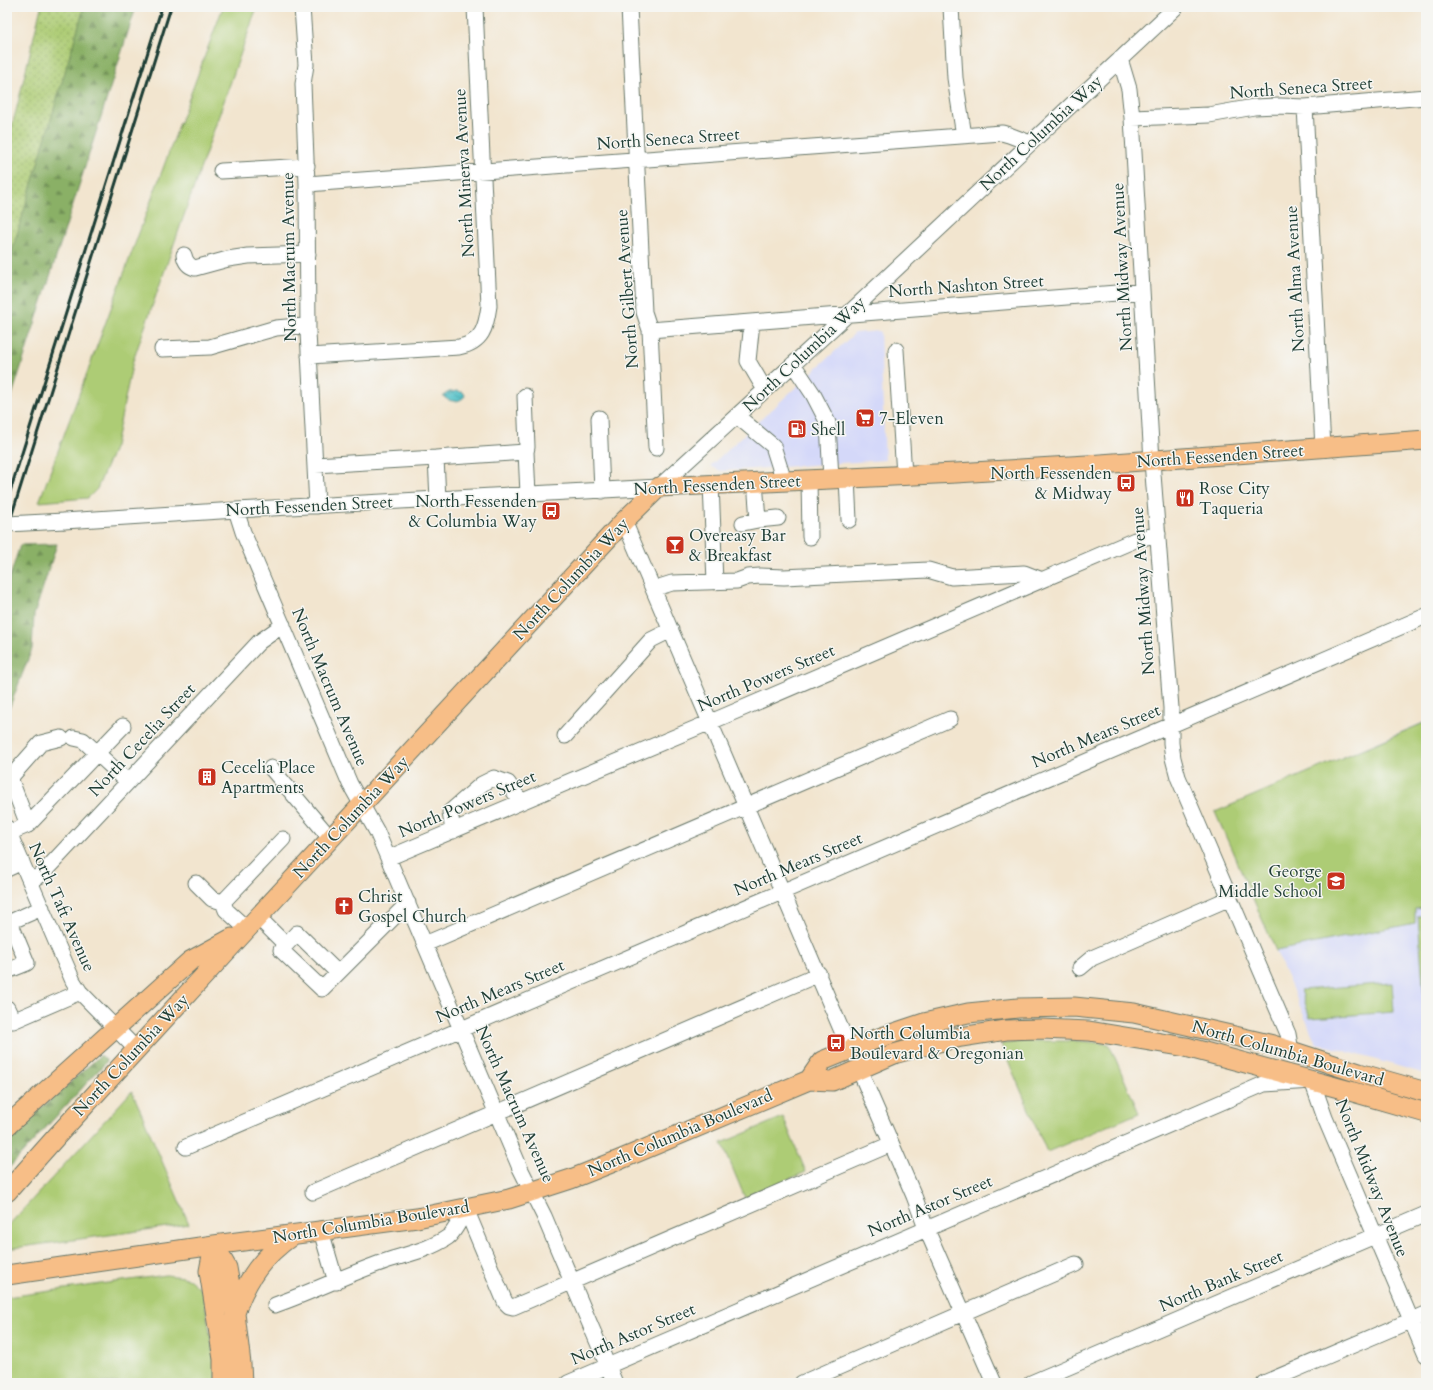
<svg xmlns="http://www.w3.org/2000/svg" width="1433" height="1390" font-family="Cardo,serif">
	<defs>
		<pattern id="forest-firs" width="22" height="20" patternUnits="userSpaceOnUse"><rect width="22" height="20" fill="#8ab066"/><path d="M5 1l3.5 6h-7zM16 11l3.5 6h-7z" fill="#709055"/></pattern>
		<pattern id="park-dots" width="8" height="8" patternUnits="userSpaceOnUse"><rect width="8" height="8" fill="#adcc74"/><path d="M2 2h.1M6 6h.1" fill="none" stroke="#8ca760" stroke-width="1.8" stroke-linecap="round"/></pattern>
		<pattern id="water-waves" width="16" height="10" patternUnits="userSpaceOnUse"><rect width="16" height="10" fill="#54c2c9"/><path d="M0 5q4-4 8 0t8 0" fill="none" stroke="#459fa4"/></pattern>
	</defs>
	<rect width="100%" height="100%" fill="#f6f6f2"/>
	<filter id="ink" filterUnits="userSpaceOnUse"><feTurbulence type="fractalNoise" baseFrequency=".025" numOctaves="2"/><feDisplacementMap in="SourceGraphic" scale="8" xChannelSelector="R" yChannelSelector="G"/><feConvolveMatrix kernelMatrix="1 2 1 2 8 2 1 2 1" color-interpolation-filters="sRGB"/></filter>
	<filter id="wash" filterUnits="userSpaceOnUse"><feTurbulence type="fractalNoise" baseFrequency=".012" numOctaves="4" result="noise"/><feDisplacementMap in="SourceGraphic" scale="16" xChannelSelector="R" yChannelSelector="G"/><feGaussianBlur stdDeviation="0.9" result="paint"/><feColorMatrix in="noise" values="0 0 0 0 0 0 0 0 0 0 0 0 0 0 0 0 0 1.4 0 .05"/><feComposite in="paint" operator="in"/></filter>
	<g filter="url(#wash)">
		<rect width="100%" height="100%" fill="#f2e5cf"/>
		<path fill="#d4d8f9" d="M880,331L885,460L721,471L710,466L855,333Z
			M1426,721V1074L1316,1043L1215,812Z"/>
		<path fill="#adcc74" stroke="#668454" d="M223,7H257L133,361L115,446L97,489L88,498L39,502Z
			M1426,722V908L1415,909V923L1276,951L1215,812Z
			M1418,916H1426V1025Z
			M1392,983L1394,1012L1310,1018L1301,990Z
			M1027,1041H1080L1109,1044L1139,1113L1047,1152L1001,1044Z
			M132,1091L189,1224L7,1249V1227Z
			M783,1117L806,1172L745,1198L722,1143Z
			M166,1275L183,1277L190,1280L203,1291L218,1383H7V1297Z"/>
		<path fill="url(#forest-firs)" stroke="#54764d" d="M84,7H136L7,411V268Z
			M57,544L34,615L32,649L7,714V586L20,545Z
			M101,1055L107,1061L7,1170V1138Z"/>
		<path fill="url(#park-dots)" stroke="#668454" d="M41,7H84L7,268V142L16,111Z"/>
		<path fill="url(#water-waves)" stroke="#3a807e" d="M458,391L464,393L465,396C461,402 450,403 444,397V395L449,392Z"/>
	</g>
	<g filter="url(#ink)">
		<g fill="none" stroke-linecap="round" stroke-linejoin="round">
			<g stroke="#69786a" stroke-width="17">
				<path id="minor" d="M302,7L306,65L303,84L307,184L308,332L317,506
					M629,7L644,312L650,330L656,448
					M951,7L955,78L964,136
					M1120,59L1129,89L1132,118L1152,461L1171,708V743L1173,758L1178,777L1288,1034L1291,1051
					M1305,107L1323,448
					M1132,118L1209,115L1254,107L1280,106L1305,107L1426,97
					M221,171L307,166
					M307,184L1002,133L1009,135L1030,143
					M184,255C185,261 188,266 195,268L228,259L248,256L308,254
					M752,322L748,361L765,390
					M650,330L1142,291
					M162,349L210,347L276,328L308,325
					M896,350L904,475
					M309,356L459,347C483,342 486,327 489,306L475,7
					M793,364L813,394L828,423L831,479
					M737,416L773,446L784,481
					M599,418L602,491
					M526,452L528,494
					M315,465L436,458
					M847,478L849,520
					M809,479L810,537
					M755,482L758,520L778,518
					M711,484L715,582
					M438,499L436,458L526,452L527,447L525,396
					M236,510L243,532L350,784L377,832L520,1168L544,1216L615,1383
					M64,521L236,510L659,487L848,314L1176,7
					M624,521L850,1050
					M743,523L758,520
					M653,589L672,583L737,581L748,577L760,576L784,577L928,570L952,577L1024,573L1042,580
					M565,736L651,640L671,630
					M74,738L83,740L128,782
					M271,768L331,839
					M28,825L123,726
					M7,828L73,981L80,992L137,1050
					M453,831L450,812L482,784L494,778L508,783L521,802
					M9,833L28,825L10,778L41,743L61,738
					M388,858L727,715L1135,540L1158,534
					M7,869L22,862
					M30,881L41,875L259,642L283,625
					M196,883L212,899L223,902
					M258,917L286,945
					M247,929L226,910L223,902L283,839
					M425,944L950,719
					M1080,968L1092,958L1230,898
					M7,971L27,963L10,922L42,908
					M338,973L297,933L281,950L322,989C350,961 379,932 408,903
					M7,1008L13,1021L80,992
					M859,1069L914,1196L926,1228L994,1383
					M186,1147L1426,616
					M313,1192L819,974
					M466,1209L505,1302L509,1306L513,1307L891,1144
					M321,1231L336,1282
					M275,1305C312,1292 348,1274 386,1261C407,1254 429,1250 448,1237C455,1232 462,1216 466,1209
					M568,1383L1264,1084L1312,1081L1325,1118L1426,1355
					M802,1383L1076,1264
					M1031,1383L1426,1214
					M1264,1383L1426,1314"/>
			</g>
			<g stroke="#69786a" stroke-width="21">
				<path id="major" d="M809,1080L822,1061L876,1039L924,1023L968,1013L1018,1008L1074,1007L1134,1013L1239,1037L1273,1045L1359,1073L1426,1092
					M7,1126L190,961L232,938
					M7,1192L56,1137L247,929L624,521L659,487L956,473L1087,465L1426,440
					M214,1245L227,1268L235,1313L241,1364L242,1383
					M214,1245L209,1271L223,1359V1383
					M7,1275L214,1245L417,1218L509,1199L571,1179L619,1160L809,1080L832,1081L894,1054L930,1044L961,1037L1006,1030L1041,1029L1089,1031L1186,1047L1350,1091L1426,1113
					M235,1313C247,1278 263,1256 293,1235"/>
			</g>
			<use href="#minor" stroke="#fff" stroke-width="15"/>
			<use href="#major" stroke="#f7be87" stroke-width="19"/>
			<path stroke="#1f3d34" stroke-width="3" d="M7,501L162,7
				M7,530L171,7"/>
			<g stroke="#69786a" stroke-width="17" stroke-linecap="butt">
				<path id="minor-bridge" d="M7,524L64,521"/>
			</g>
			<use href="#minor-bridge" stroke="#fff" stroke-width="15"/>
		</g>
	</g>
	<defs>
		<g id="supermarket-square" transform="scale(1)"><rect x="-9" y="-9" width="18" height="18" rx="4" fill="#c8321e" stroke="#f6f6f2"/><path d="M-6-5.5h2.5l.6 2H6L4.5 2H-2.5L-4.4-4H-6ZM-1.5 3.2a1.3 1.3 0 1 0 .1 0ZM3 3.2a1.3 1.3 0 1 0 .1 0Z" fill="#fff"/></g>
		<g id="fuel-square" transform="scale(1)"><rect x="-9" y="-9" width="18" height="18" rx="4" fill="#c8321e" stroke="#f6f6f2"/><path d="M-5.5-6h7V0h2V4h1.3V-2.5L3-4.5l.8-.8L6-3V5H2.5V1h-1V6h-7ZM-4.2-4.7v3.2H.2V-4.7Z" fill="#fff"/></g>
		<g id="bus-square" transform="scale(1)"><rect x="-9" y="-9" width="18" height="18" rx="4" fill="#c8321e" stroke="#f6f6f2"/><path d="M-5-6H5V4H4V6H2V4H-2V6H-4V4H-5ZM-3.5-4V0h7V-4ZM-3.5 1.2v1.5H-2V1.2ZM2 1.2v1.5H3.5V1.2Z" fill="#fff"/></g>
		<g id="restaurant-square" transform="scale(1)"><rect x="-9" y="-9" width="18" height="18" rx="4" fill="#c8321e" stroke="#f6f6f2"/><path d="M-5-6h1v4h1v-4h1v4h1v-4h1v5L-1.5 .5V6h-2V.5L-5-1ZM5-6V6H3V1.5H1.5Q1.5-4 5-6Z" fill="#fff"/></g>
		<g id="bar-square" transform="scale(1)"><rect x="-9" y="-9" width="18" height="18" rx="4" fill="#c8321e" stroke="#f6f6f2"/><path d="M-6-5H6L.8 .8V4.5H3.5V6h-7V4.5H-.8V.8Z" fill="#fff"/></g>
		<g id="building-square" transform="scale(1)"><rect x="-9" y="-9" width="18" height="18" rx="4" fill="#c8321e" stroke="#f6f6f2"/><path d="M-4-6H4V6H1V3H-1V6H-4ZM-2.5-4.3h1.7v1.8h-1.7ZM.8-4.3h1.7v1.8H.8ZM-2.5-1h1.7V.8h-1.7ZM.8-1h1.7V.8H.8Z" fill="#fff"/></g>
		<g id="school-square" transform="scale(1)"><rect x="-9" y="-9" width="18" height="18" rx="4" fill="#c8321e" stroke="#f6f6f2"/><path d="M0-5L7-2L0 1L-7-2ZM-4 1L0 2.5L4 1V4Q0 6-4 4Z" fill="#fff"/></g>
		<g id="church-square" transform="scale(1)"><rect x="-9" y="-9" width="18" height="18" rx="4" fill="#c8321e" stroke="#f6f6f2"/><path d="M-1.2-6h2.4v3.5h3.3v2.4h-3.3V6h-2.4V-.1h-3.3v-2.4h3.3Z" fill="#fff"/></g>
	</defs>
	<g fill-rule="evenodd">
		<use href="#supermarket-square" x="865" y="418"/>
		<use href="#fuel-square" x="797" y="429"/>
		<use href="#bus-square" x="1126" y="483"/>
		<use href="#restaurant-square" x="1185" y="498"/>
		<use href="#bus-square" x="551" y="511"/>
		<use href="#bar-square" x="675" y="545"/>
		<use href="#building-square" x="207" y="777"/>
		<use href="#school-square" x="1336" y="881"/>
		<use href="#church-square" x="344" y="906"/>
		<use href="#bus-square" x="836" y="1043"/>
	</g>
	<g text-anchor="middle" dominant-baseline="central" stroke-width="3" stroke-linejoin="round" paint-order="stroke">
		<g font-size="17" fill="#1f3d34" stroke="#f6f6f2">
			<text transform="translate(1301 88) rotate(-4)">North Seneca Street</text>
			<text transform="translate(1041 133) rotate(-43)">North Columbia Way</text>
			<text transform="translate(668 139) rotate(-4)">North Seneca Street</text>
			<text transform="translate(464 173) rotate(-93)">North Minerva Avenue</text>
			<text transform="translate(289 257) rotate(-91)">North Macrum Avenue</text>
			<text transform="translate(1122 267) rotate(-93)">North Midway Avenue</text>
			<text transform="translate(1295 279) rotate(-93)">North Alma Avenue</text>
			<text transform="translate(966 286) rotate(-4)">North Nashton Street</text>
			<text transform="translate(627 289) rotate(-94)">North Gilbert Avenue</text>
			<text transform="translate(804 354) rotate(-43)">North Columbia Way</text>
			<text transform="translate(1220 456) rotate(-4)">North Fessenden Street</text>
			<text transform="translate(717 485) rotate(-3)">North Fessenden Street</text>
			<text transform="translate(309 506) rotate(-3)">North Fessenden Street</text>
			<text transform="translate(571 579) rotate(-47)">North Columbia Way</text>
			<text transform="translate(1143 591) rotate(-94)">North Midway Avenue</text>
			<text transform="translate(766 678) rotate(-23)">North Powers Street</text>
			<text transform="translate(330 687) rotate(67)">North Macrum Avenue</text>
			<text transform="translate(1096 736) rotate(-23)">North Mears Street</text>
			<text transform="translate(142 740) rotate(-47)">North Cecelia Street</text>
			<text transform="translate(467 804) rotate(-23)">North Powers Street</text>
			<text transform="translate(351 817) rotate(-47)">North Columbia Way</text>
			<text transform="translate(798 864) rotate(-23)">North Mears Street</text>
			<text transform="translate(62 907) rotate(66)">North Taft Avenue</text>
			<text transform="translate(500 991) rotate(-23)">North Mears Street</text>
			<text transform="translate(1288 1053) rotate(16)">North Columbia Boulevard</text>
			<text transform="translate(131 1055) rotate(-47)">North Columbia Way</text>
			<text transform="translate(515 1104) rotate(66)">North Macrum Avenue</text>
			<text transform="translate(680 1133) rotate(-23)">North Columbia Boulevard</text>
			<text transform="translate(1372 1178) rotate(68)">North Midway Avenue</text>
			<text transform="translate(930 1206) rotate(-23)">North Astor Street</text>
			<text transform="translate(371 1222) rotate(-9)">North Columbia Boulevard</text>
			<text transform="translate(1221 1281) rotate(-23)">North Bank Street</text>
			<text transform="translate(633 1334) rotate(-23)">North Astor Street</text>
		</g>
		<g font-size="17" fill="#1f3d34" stroke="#f6f6f2" text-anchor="start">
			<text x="879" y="418">7-Eleven</text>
			<text x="811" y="429">Shell</text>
			<text x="1112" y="473" text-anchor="end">North Fessenden<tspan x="1112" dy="20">&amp; Midway</tspan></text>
			<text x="1199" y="488">Rose City<tspan x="1199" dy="20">Taqueria</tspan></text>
			<text x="537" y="501" text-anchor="end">North Fessenden<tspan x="537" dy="20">&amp; Columbia Way</tspan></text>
			<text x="689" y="535">Overeasy Bar<tspan x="689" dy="20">&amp; Breakfast</tspan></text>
			<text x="221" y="767">Cecelia Place<tspan x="221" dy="20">Apartments</tspan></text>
			<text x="1322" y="871" text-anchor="end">George<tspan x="1322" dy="20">Middle School</tspan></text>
			<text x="358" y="896">Christ<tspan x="358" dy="20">Gospel Church</tspan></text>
			<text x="850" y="1033">North Columbia<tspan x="850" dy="20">Boulevard &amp; Oregonian</tspan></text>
		</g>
	</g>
	<rect width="1433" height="1390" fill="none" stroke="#f6f6f2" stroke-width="24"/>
</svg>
